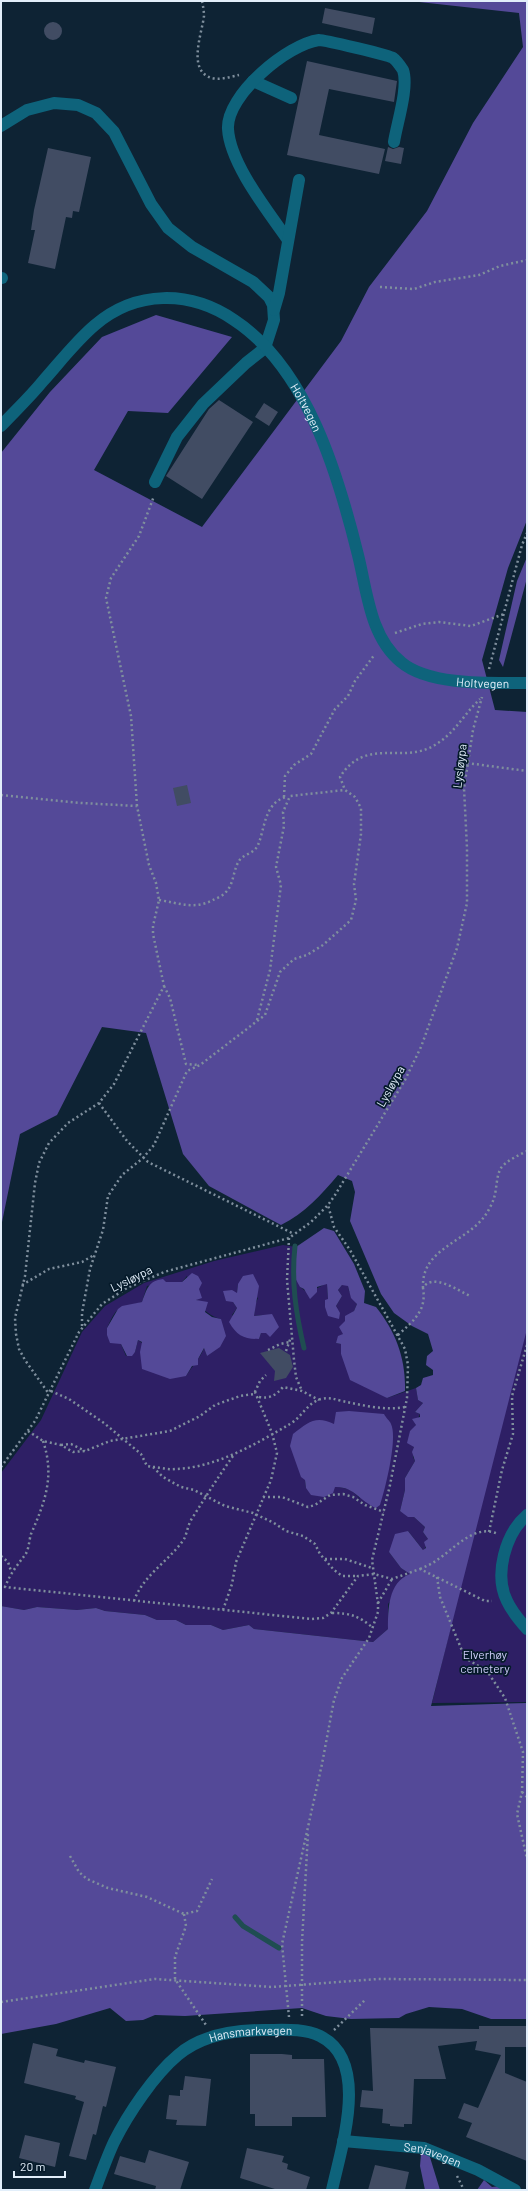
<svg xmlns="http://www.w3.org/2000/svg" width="528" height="2191" font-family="Barlow,sans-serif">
	<rect width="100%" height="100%" fill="#0e2334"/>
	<path fill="#2e1f65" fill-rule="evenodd" d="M283,1245L296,1247L295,1254L300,1287L308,1293L327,1283L328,1299L339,1309L336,1306L342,1296L338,1290L342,1285H348L349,1291L357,1304L354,1311L345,1321L343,1334L336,1343L341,1344V1354L387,1398L416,1388L418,1400L423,1403L415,1412L420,1414L416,1423L413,1457L415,1461L405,1478V1490L400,1511L414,1517L425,1527L423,1532L428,1539L424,1551L408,1531L389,1552L401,1568L410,1574L388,1604V1629L373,1642L254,1629L249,1625L223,1630L211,1625H186L176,1620H157L145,1615L105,1611L96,1608L77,1610L37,1607L24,1610L1,1606V1473L41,1420L82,1332L105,1306L144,1283L214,1261ZM187,1276C194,1295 200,1314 221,1319L207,1356L204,1348C200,1359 192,1366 186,1376L138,1340L135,1352L126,1356L121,1344L107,1328C118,1303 119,1309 142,1302L147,1286L166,1282H182ZM238,1284L258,1298L255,1305L254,1316L262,1315L266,1333H261L259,1339L232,1315L237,1308L233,1302L237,1294ZM334,1425L360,1499C348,1481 324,1488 306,1488L305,1480Z
		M527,1316V1702L432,1703Z"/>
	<path fill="#544998" d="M410,1H527V520L508,568L482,660L495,710L527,712V1329L431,1706L527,1703V2019H491L462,2009L429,2007L406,2014L399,2018L351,2019L326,2016L302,2008L185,2016L155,2015L143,2020L126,2021L110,2008L56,2024L1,2034V1606L24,1610L37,1607L77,1610L96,1608L105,1611L145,1615L157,1620H176L186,1625H211L223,1630L249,1625L254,1629L373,1642L388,1629C388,1610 388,1582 410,1574L401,1568L389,1552L395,1534L408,1531L423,1550L426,1548L424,1542L428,1539L423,1532L425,1527L414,1517H408L400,1511L405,1490V1478L415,1461L412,1452L414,1447L407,1443L410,1431L416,1425L412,1419L420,1417V1414L415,1412L423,1403L418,1400L416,1388L421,1385L423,1378L433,1375V1370L426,1365L427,1356L433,1351L428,1334L412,1326L394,1313L381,1294L350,1221L355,1192L352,1181L338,1175C321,1195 305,1213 281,1225L209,1186L183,1154L146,1033L102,1027L57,1115L20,1134L1,1227V453L50,392L102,337L156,315L232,337L168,413L128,411L94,470L202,527L341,341L369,287L427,211L473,123L523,47L519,13Z
		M527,557V578L503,667L499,660L517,581Z
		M324,1228L334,1231L354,1264L365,1291L364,1303L376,1307C396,1332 406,1359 405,1391L387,1398L350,1380L341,1354V1344L336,1343L338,1336L343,1334L339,1327L345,1321V1316L354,1311L357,1304L351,1298L348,1286L342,1285L338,1290L342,1296L336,1306L340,1313L339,1319L328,1316L325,1307V1300L328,1299L327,1284L317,1287V1292L310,1299L304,1289L300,1287L294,1276L296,1247Z
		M192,1273L198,1276L202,1283L199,1289L202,1298L196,1300L208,1302L205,1312L212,1317L221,1319L226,1336L220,1347L207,1356L204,1348L198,1359V1365L192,1366L186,1376L170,1379L142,1369L140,1352L142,1342L138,1340L135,1352L132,1356H127L121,1344L110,1343L107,1335V1328L118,1309L122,1306L142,1302C147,1289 148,1281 163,1279L166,1282H182Z
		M253,1274L259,1286L254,1316L272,1314L279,1327L270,1337L266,1333H261L259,1339C244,1339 237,1336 229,1322L237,1308L233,1302L226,1301L223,1291L232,1290L237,1293L238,1284L243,1276Z
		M349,1411L384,1414C386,1418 390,1421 391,1424C398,1438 385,1490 380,1505L376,1508C360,1501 353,1486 335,1487L333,1493L324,1497L311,1495L306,1488L305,1480L301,1477L290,1446L293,1434C308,1423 315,1415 334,1424L336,1412Z
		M421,2154H429L440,2190H425L420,2166Z
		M484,2180L492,2187L501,2186L507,2190H477Z"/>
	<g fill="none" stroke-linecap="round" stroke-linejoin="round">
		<path stroke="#1f4d51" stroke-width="5" d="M295,1246C291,1282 296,1314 304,1348
			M235,1917L243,1926L279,1948"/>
	</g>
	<path fill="#414c63" d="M325,8L375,18L372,34L322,23Z
		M44 31a9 9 0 1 1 18 0a9 9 0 1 1-18 0Z
		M307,61L397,81L394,102L329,89L319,135L385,149L379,174L287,155Z
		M388,147L393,149L399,147L404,148L401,164L385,161Z
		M48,148L91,157L79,212L73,211L72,218L66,217L55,269L28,263L35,230H31L34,210Z
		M219,400L253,422L202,499L166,476L209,409Z
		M264,403L278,412L269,426L255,417Z
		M187,785L191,803L177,806L173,788Z
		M279,1348L290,1355L293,1367L286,1378L274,1381L275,1371L260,1353Z
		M479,2026H527V2047H505V2073L527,2082V2161L466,2137L472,2123L458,2118L464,2103L478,2108L501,2055L475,2050L477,2041L438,2046L446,2079H414L412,2124H404V2127L390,2126V2124L382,2123L383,2109L360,2107L362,2090L373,2091L370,2028L479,2029Z
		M33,2043L58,2049L56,2056L84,2063L85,2060L116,2067L106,2107L103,2106L96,2135L93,2134L86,2160L69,2156L84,2102L75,2099L76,2096L24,2083Z
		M250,2054H282L292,2055V2059H324L326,2117H292V2126H255V2114H250Z
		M185,2076L211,2079L206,2126L176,2125L177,2120L166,2119L169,2095L180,2096V2090H183Z
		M25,2135L60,2143L55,2167L19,2158Z
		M247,2148L284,2156L282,2162L288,2164L287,2169L310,2177L306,2190H278L240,2178Z
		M149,2150L189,2162L180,2190H155L156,2186L114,2174L120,2156L145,2163Z
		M375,2165L409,2172L405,2190H368Z"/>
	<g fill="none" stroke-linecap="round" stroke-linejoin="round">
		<path stroke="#7f8f9d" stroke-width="2.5" stroke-dasharray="2 3" stroke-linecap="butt" d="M202,1C203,6 204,11 204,16C202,33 188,68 209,77C217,81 230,77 239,75
			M380,287L414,289L435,282L479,275L500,266L527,260
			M395,633L422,624L439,622L471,626L504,614
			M489,669L522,545L527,533
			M467,763L527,771
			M1,795L81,803L137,806L149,865L156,883L159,900L153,926V934L164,986L114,1084L99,1103L68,1123L49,1143L39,1163L35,1183L25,1276L15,1318L16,1334L19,1349L25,1360L49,1394
			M284,797L285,776L294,765L311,754L335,709L348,696L355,681L375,654
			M137,806L131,716L106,598L111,578L139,536L154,496
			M159,900C179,903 194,910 213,900C217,898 223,896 226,892C234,884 233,870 239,861C243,854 254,854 258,845C265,829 264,803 286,797
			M164,986L170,998L186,1064L199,1065
			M257,1020L270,970L281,885L276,867L284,826L283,812L290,796L345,790
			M99,1103L127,1141L148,1162L294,1234
			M289,1238L287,1280L294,1360L296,1377L302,1391
			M22,1285L49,1269L82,1262L94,1255
			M423,1288C421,1249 464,1243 484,1217C488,1212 492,1204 494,1198C497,1189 496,1176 501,1168C506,1161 519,1155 527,1151
			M82,1326V1313L90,1269L103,1230L108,1196L122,1175L143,1158L154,1145L187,1071L200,1065L265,1015L280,972L294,959L307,955L323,945L351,920L356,900L354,884L361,834V808L355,797L345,790L340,777C366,736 402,765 435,745C455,733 464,714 480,699
			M398,1335C413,1321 427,1311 423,1288C432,1272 459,1291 470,1296
			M268,1350L280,1344L290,1342
			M286,1351L291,1337
			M51,1391L69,1399L104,1423L141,1454L147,1466L153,1467L163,1477L181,1487L194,1490L225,1506L253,1513L274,1523L286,1531L303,1536L315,1544L320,1554L334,1570L342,1576H358
			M259,1397C270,1399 276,1395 283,1387L302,1391L319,1400
			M28,1431L43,1441L61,1445L73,1452L85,1451L110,1441L170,1431L200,1416L215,1405L240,1396L254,1394L260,1381L266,1375
			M43,1441C55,1476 45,1502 31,1534C29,1540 29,1550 25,1555C18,1564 10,1574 5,1587L311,1619L323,1618L331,1613L358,1576L374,1574L392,1579L420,1569L485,1601H492
			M61,1445L71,1444L85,1451
			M1,1467L35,1421L79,1332L102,1304L127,1288L164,1272L289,1238L311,1222L328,1205L335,1195L405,1080L421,1047L457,948L467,903V848L464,788L473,730L482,697
			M153,1467C160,1467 167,1470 175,1469C215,1468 256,1444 290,1424C302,1417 307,1403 321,1399C329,1397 334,1399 342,1401C362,1405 385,1411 405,1407
			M263,1497H282L308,1507L315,1505L330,1495L343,1494L353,1497L365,1505L384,1512
			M489,1532L502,1470L513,1434L512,1396L527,1345
			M1,1556L8,1562L11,1571
			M325,1559H345L372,1568
			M420,1569C426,1566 432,1564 437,1560C454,1549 475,1523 498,1534
			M437,1577L440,1597L465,1658L487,1671L505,1698L523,1752L522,1792L517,1814L527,1859
			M134,1601C142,1577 167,1562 182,1542C187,1536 187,1527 191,1520C205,1498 218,1477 233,1456
			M378,1603L392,1579
			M223,1610L232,1584L236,1562L271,1480L277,1453L272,1433L255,1392
			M332,1613C350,1613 359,1616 373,1628
			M522,1792L527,1797
			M70,1856L79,1872L87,1879L108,1888L147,1897L184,1914L197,1911L212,1879
			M184,1914L186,1926L175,1957V1979L206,2025
			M1,2002L155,1979L272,1987L378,1979L527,1980
			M302,2016V1942L308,1833
			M289,2017L282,1944L322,1764L334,1700L342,1678L369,1638L378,1612V1604L372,1560L390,1485L407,1398L408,1365L405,1349L350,1250L334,1227L328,1205
			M334,2030L366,1999
			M457,2176L464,2190"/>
		<g stroke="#0e637b" stroke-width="12">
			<path d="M253,81L291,98"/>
			<path d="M1,126L27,110L54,103L78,105L96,113L114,132L151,204L168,228L192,247L253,282L269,297L273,305L274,320L265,348L246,363L203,404L177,437L155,482"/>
			<path d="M288,240C268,211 230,164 228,129C226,95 288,44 319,40C324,40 389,55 393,58C396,60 401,67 403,70C409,87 397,123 394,142"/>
			<path d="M1,278H2"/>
			<path d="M274,310L279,293L299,180"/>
			<path id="s1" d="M1,426C15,411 30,397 43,381C60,362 76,341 95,325C136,290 190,290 234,320C307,368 338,474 358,555C367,591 370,637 401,662C429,686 492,683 527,683"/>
			<path d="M527,1515C505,1534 494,1575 507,1601C512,1612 520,1621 527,1629"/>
			<path id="s2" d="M343,2141L424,2148L478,2170L515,2190"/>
			<path id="s3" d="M95,2190C101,2174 107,2157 114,2142C128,2114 154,2075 178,2055C201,2035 235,2030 264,2030C283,2030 303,2028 320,2036C371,2061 341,2148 332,2190"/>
		</g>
	</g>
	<g text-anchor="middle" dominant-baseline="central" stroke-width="3.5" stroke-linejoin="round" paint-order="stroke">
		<g font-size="12" fill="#e2eefa" stroke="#051a2a">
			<text stroke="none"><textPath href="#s1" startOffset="403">Holtvegen</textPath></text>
			<text stroke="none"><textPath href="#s1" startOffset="763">Holtvegen</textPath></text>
			<text transform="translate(459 766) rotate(-83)">Lysløypa</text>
			<text transform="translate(390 1086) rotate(-61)">Lysløypa</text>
			<text transform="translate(131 1278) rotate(-26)">Lysløypa</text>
			<text stroke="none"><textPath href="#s3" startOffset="238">Hansmarkvegen</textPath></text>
			<text stroke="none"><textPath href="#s2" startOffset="91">Senjavegen</textPath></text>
		</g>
		<g font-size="12" fill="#cfcdfa" stroke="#051a2a">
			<text x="485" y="1654">Elverhøy<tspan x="485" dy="14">cemetery</tspan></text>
		</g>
	</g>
	<rect width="528" height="2191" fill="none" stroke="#e2eefa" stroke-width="4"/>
	<path d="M14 2171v6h51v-6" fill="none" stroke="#e2eefa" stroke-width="2"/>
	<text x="20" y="2171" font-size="12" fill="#e2eefa" stroke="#051a2a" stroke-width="3" paint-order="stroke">20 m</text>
</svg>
